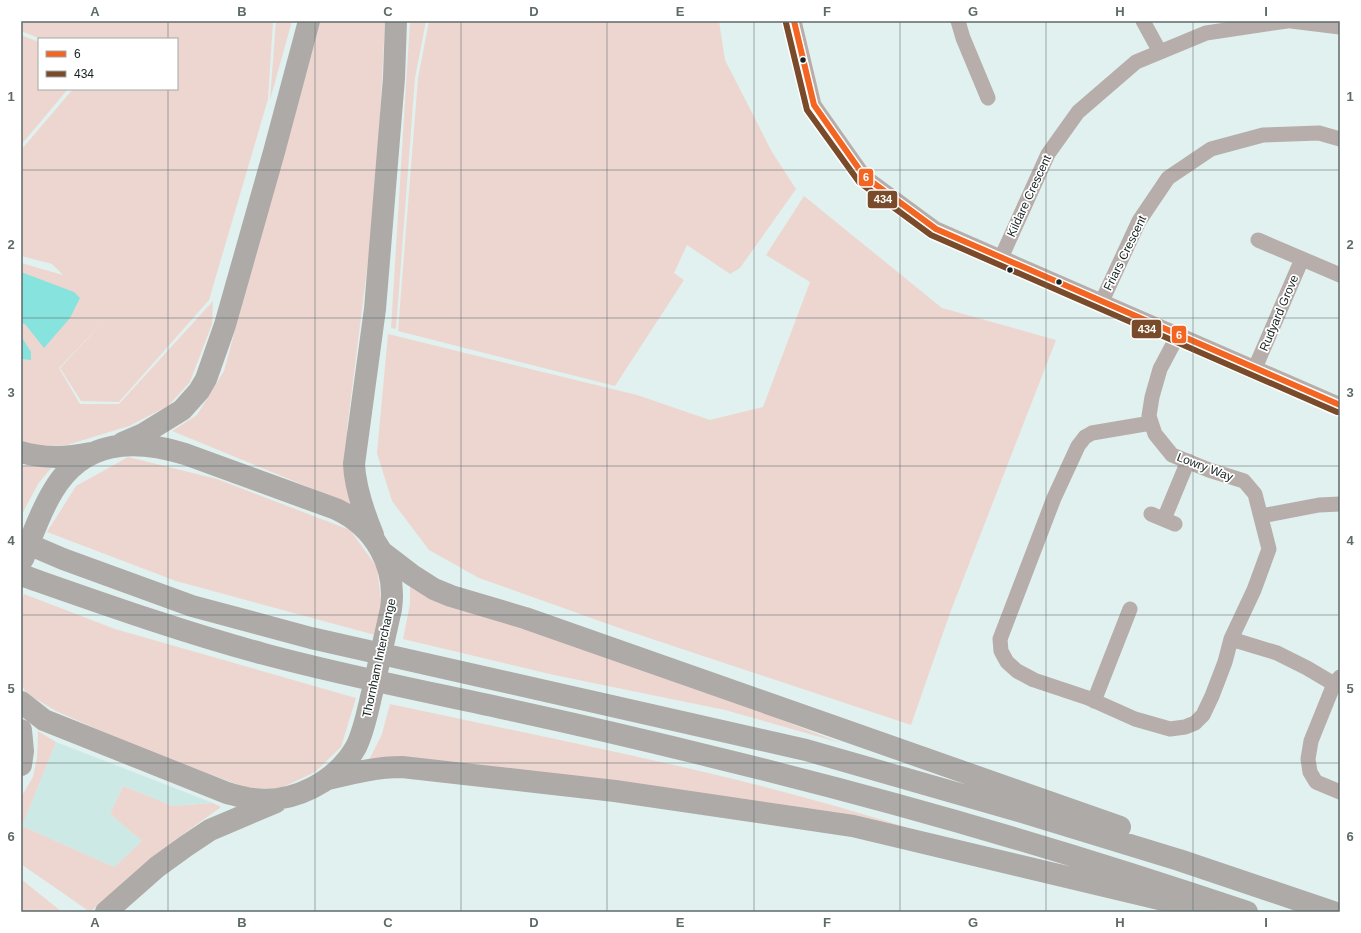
<svg xmlns="http://www.w3.org/2000/svg" width="1361" height="933" font-family="Helvetica,sans-serif">
	<rect width="100%" height="100%" fill="#e0f1ef"/>
	<path fill="#cce9e6" d="M56,742L213,803L173,806L123,786L110,814L142,841L114,867L22,826Z"/>
	<path fill="#eed6d0" d="M21,21H273L268,99L209,300L119,402L81,401L60,368L107,318L59,368L80,404H119L213,301L212,324L190,382L168,406L129,426L67,445L32,447L21,442V263L63,275L52,264L21,256V150L73,89H177V39H41L21,31Z
		M276,21H292L270,100Z
		M319,21H385L376,197L347,429L352,505L172,431L197,415L224,371Z
		M410,21H426L415,78L396,329L391,328Z
		M429,21H719L725,60L772,152L796,189L740,268L730,274L687,245L674,273L684,280L615,386L398,331L418,78Z
		M21,35L39,42V89H68L21,145Z
		M804,196L942,308L1056,340L950,613L911,725L622,629L479,578L429,550L392,501L377,453L388,334L637,395L710,420L763,407L810,282L766,255Z
		M128,457L217,479L350,530L377,567L382,611L375,635L176,581L47,532L76,486Z
		M21,465L51,468L38,484L21,516Z
		M410,581L682,681L841,743L725,710L554,675L403,639L410,604Z
		M24,594L115,629L356,698L341,747L315,772L281,788L250,789L144,750L56,711L26,693L21,683V602Z
		M390,704C570,743 752,776 927,834L368,762L382,734Z
		M38,731L56,742L22,826L114,867L142,841L110,814L123,786L173,806L213,803L221,807L175,840L136,871L90,912L21,864V797L33,777L37,758Z
		M21,879L62,912H21Z"/>
	<path fill="#86e3de" d="M21,272L74,292L80,298L70,318L44,348L25,324L21,323Z
		M21,336L31,352V360L21,359Z"/>
	<g fill="none" stroke-linecap="round" stroke-linejoin="round">
		<path stroke="#b7adaa" stroke-width="15" d="M794,21L814,105L864,176L936,229L1340,405
			M958,21L963,38L988,98
			M1143,21L1160,52
			M1291,21L1340,27
			M1258,240L1340,275
			M1001,258L1048,154L1078,112L1136,62L1206,33L1287,21
			M1102,301L1139,221L1168,178L1211,149L1263,135L1319,133L1340,139
			M1178,335L1160,369L1152,397L1149,416L1155,434L1172,455L1209,470L1244,481L1255,494L1269,549L1254,590L1231,639
			M1255,368L1302,259
			M1151,423L1092,433L1085,437L1078,446L1054,498L1000,639L1001,651L1007,662L1017,671L1034,680L1088,698L1135,719L1170,729L1185,727L1195,723L1203,715L1212,696L1225,662L1231,639L1277,653L1307,668L1334,684
			M1151,514L1175,524
			M1261,516L1319,505L1340,504
			M1164,519L1188,461
			M1340,677L1334,684L1311,741L1308,759L1310,772L1316,782L1340,792
			M1094,701L1130,609"/>
		<path stroke="#adaaa8" stroke-width="22" d="M122,443L143,434L182,410L199,391L206,379L225,325L274,152L309,21
			M21,452C44,459 67,458 91,453
			M373,535C364,513 355,487 354,464L375,309L394,78L396,21
			M21,541L63,559L192,606L311,638L806,750L1022,812L1179,860L1333,912
			M382,552L412,575L434,589L451,596L525,618L1120,827
			M21,575C101,603 182,632 264,654C349,677 434,693 520,712C589,727 657,743 725,760C901,803 1076,854 1247,912
			M21,702L44,720L227,793C235,795 244,798 253,799C293,804 336,782 356,747C365,729 368,708 373,689C379,662 385,636 391,609C397,566 375,527 336,509L185,454C133,438 83,440 53,491C40,512 32,536 23,559
			M21,730L23,751L21,765
			M328,779C353,773 376,767 402,767L615,791L853,826L1197,908
			M106,912L157,867L186,846L210,830L276,802"/>
		<g stroke="#fff" stroke-width="9">
			<path id="bus-1" d="M794,21L814,105L864,176L936,229L1340,405"/>
		</g>
		<g stroke="#fff" stroke-width="9">
			<path id="bus-2" d="M786,23L807,110L859,182L931,235L1337,412"/>
		</g>
		<use href="#bus-1" stroke="#f26522" stroke-width="6"/>
		<use href="#bus-2" stroke="#7a4b2a" stroke-width="6"/>
	</g>
	<path fill="none" stroke="#5d6a69" stroke-width="1" stroke-opacity="0.55" d="M168,21V39M315,21V912M461,21V912M607,21V912M754,21V912M900,21V912M1046,21V912M1193,21V912M168,89V912M21,170H1340M21,318H1340M21,466H1340M21,615H1340M21,763H1340"/>
	<g fill="#172221" stroke="#fff" stroke-width="1.5">
		<circle cx="803" cy="60" r="3.5"/>
		<circle cx="1010" cy="270" r="3.5"/>
		<circle cx="1059" cy="282" r="3.5"/>
	</g>
	<g text-anchor="middle" dominant-baseline="central" stroke-width="3.5" stroke-linejoin="round" paint-order="stroke">
		<g font-size="12" fill="#172221" stroke="#fff">
			<text transform="translate(1029 196) rotate(-65)">Kildare Crescent</text>
			<text transform="translate(1125 253) rotate(-64)">Friars Crescent</text>
			<text transform="translate(1279 313) rotate(-67)">Rudyard Grove</text>
			<text transform="translate(1205 467) rotate(21)">Lowry Way</text>
			<text transform="translate(379 658) rotate(-78)">Thornham Interchange</text>
		</g>
	</g>
	<g stroke="#fff" stroke-width="1.5">
		<rect x="858" y="168" width="16" height="19" rx="4" fill="#f26522"/>
		<rect x="867" y="190" width="31" height="19" rx="4" fill="#7a4b2a"/>
		<rect x="1131" y="319" width="31" height="20" rx="4" fill="#7a4b2a"/>
		<rect x="1171" y="325" width="16" height="19" rx="4" fill="#f26522"/>
	</g>
	<g font-size="11" text-anchor="middle" font-weight="bold" fill="#fff">
		<text x="866" y="181">6</text>
		<text x="883" y="203">434</text>
		<text x="1147" y="333">434</text>
		<text x="1179" y="339">6</text>
	</g>
	<rect width="1361" height="933" fill="none" stroke="#ffffff" stroke-width="44"/>
	<rect x="38" y="38" width="140" height="52" fill="#ffffff" stroke="#a2a7a6"/>
	<rect x="46" y="51" width="20" height="6" fill="#f26522" stroke="#a2a7a6"/>
	<text x="74" y="58" font-size="12" fill="#172221">6</text>
	<rect x="46" y="71" width="20" height="6" fill="#7a4b2a" stroke="#a2a7a6"/>
	<text x="74" y="78" font-size="12" fill="#172221">434</text>
	<rect x="22" y="22" width="1317" height="889" fill="none" stroke="#5d6a69" stroke-width="1.5"/>
	<g font-size="13" text-anchor="middle" font-weight="bold" fill="#5d6a69">
		<text x="95" y="16">A</text>
		<text x="242" y="16">B</text>
		<text x="388" y="16">C</text>
		<text x="534" y="16">D</text>
		<text x="680" y="16">E</text>
		<text x="827" y="16">F</text>
		<text x="973" y="16">G</text>
		<text x="1120" y="16">H</text>
		<text x="1266" y="16">I</text>
		<text x="11" y="101">1</text>
		<text x="1350" y="101">1</text>
		<text x="11" y="249">2</text>
		<text x="1350" y="249">2</text>
		<text x="11" y="397">3</text>
		<text x="1350" y="397">3</text>
		<text x="11" y="545">4</text>
		<text x="1350" y="545">4</text>
		<text x="11" y="693">5</text>
		<text x="1350" y="693">5</text>
		<text x="11" y="841">6</text>
		<text x="1350" y="841">6</text>
		<text x="95" y="927">A</text>
		<text x="242" y="927">B</text>
		<text x="388" y="927">C</text>
		<text x="534" y="927">D</text>
		<text x="680" y="927">E</text>
		<text x="827" y="927">F</text>
		<text x="973" y="927">G</text>
		<text x="1120" y="927">H</text>
		<text x="1266" y="927">I</text>
	</g>
</svg>
